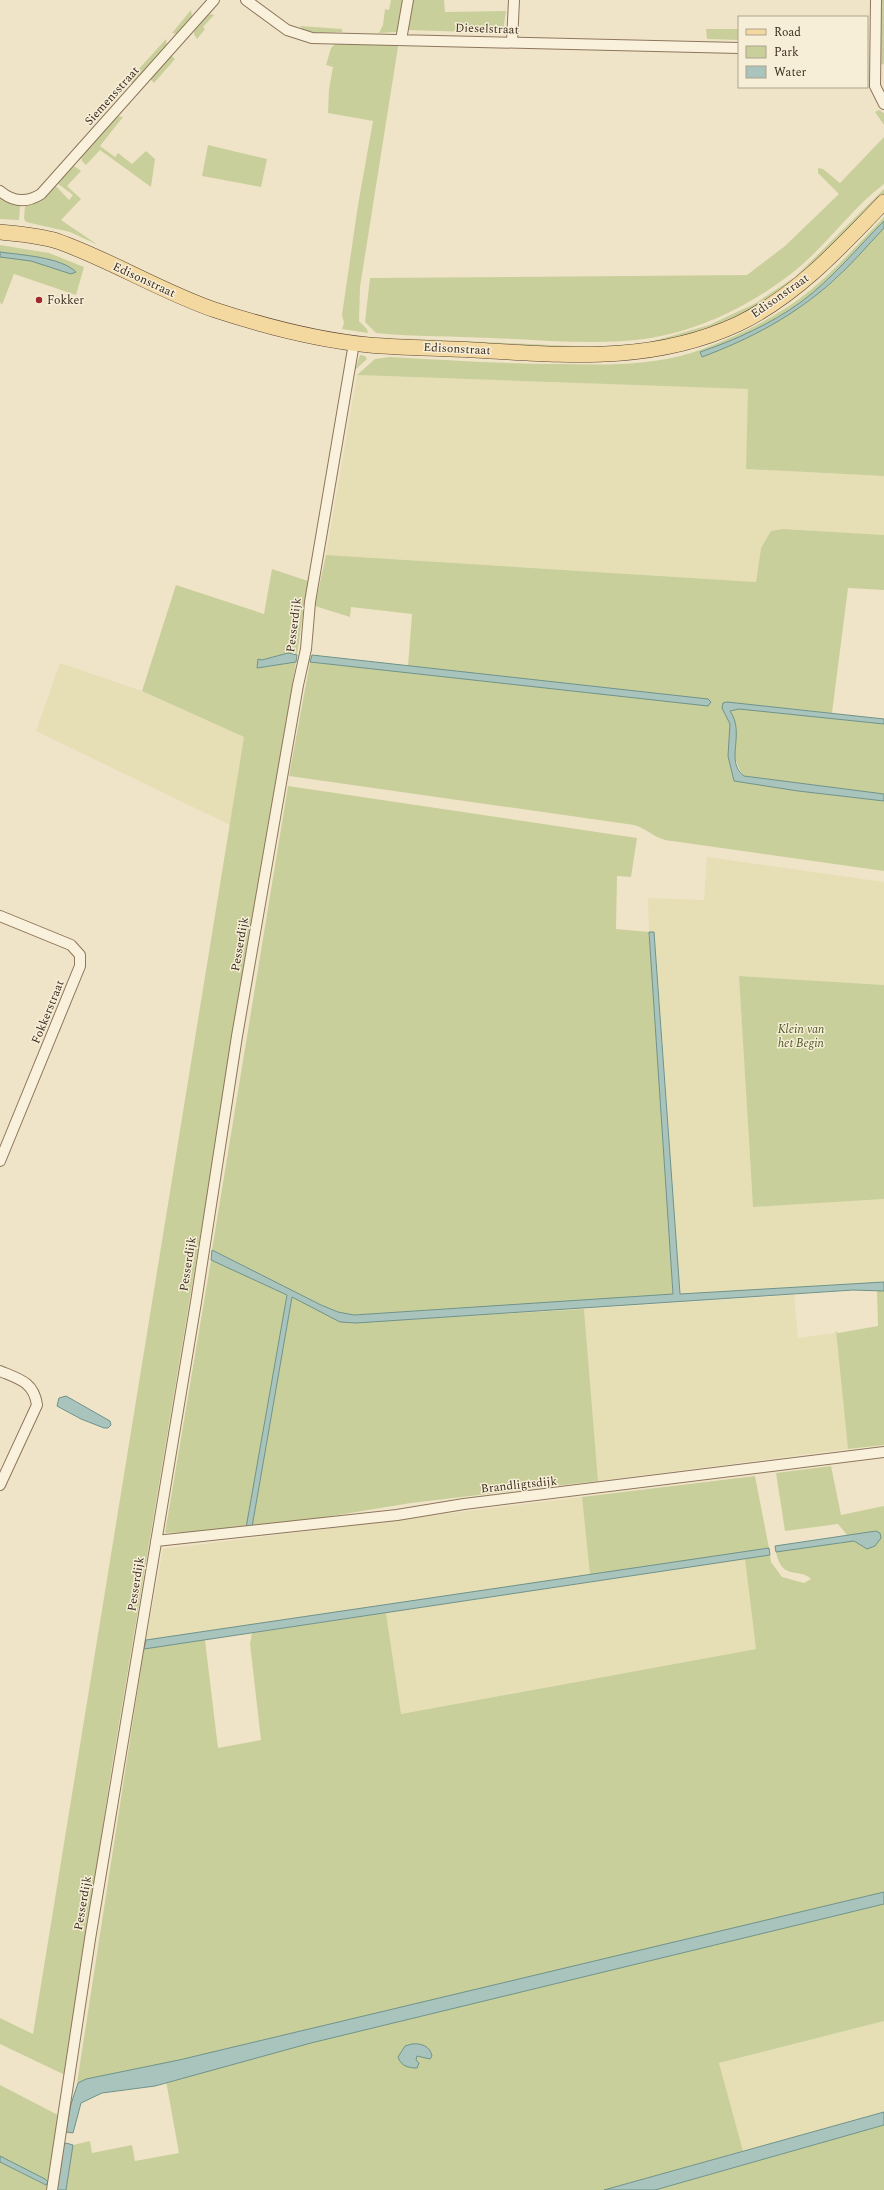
<svg xmlns="http://www.w3.org/2000/svg" width="884" height="2190" font-family="Spectral,serif">
	<rect width="100%" height="100%" fill="#f0e4c8"/>
	<path fill="#e6deb5" d="M357,375L749,389L746,469L884,476V535L783,529L761,548L756,582L326,555Z
		M60,663L142,691L244,737L230,825L36,731Z
		M707,857L884,882V985L739,976L753,1207L884,1199V1282L680,1294L660,1006L654,932H649L648,898L704,900Z
		M794,1295L798,1338L834,1333L836,1331L848,1449L598,1481L584,1309Z
		M582,1497L590,1575L146,1640L163,1549Z
		M745,1559L756,1649L400,1714L386,1613Z
		M884,2021V2112L743,2151L719,2063Z"/>
	<path fill="#c9cf9b" d="M391,0H403L398,32L379,33L383,25L385,9L389,10Z
		M413,0H444L445,12L506,11L504,25L501,33L408,30Z
		M881,0H884V64L880,65Z
		M191,10L192,17L177,34L172,33Z
		M211,14L214,15L203,27L205,29L197,39L194,34C194,26 204,16 211,14Z
		M300,26L342,29V32L308,33L303,31Z
		M706,29H739V40L707,39Z
		M166,39L167,45L134,83L127,82Z
		M336,43L396,45L398,47L360,287L359,321L367,329L368,333L342,329L344,323L342,315L358,205L373,121L328,113L329,89L333,67L326,65L331,48Z
		M171,55L175,59L154,83L150,79Z
		M879,110L884,113V125L875,112Z
		M117,116L123,117L100,146L115,157L118,153L132,164L146,151L155,159L151,187L100,150L86,165L82,161L81,157Z
		M884,137V184C850,209 824,250 788,276C749,306 700,330 651,338C598,346 544,340 491,338C453,336 414,337 376,333L365,322L370,278L747,275L785,246L839,194L818,173V168L823,169L840,183Z
		M208,145L267,159L261,187L202,176Z
		M74,166L81,171L67,186L81,199L61,220L98,245L70,232L26,222L24,219L25,205L55,185L69,200L73,195L57,183Z
		M884,189V194L820,260L766,302L726,323L675,340L616,350L376,337L593,347L647,343L709,325L754,304L795,277Z
		M0,196L20,206L19,220L0,219Z
		M884,217V221C857,248 832,279 801,302C771,324 735,340 700,353L701,357L801,307L834,281L884,228V476L746,469L748,389L357,375L375,359L390,357C447,360 503,364 559,364C603,365 649,366 691,353C729,340 767,322 799,299C830,276 857,245 884,217Z
		M0,245L49,253L84,267L76,295L14,274L2,305L0,302Z
		M360,355L365,356L367,359L355,370Z
		M783,529L884,535V590L848,588L832,713L727,702L730,724L734,781L798,791L884,801V871L665,840C653,837 646,828 634,825L289,776L310,662L708,699L408,666L412,614L351,607L350,617L315,606L326,555L756,582L761,548L771,531Z
		M272,569L308,581L297,655L288,653L262,660L258,659L257,668L296,662L111,1772L65,2075L0,2044V2018L33,2034L244,737L142,691L176,585L264,614Z
		M739,709L884,724V794L745,776C732,768 732,727 730,711Z
		M288,786L637,838L631,877L617,876L616,929L649,932L673,1295L354,1315L338,1312L321,1305L212,1250Z
		M739,976L884,985V1199L753,1207Z
		M211,1260L287,1295L247,1527H252L292,1297L345,1323L584,1309L598,1481L411,1503L246,1530L165,1533Z
		M877,1291H884V1445L848,1449L836,1331L838,1333L878,1326Z
		M831,1466L841,1515L884,1506V1892L153,2067L112,2076L94,2077L77,2083L144,1649L205,1640L218,1748L261,1740L250,1644L252,1633L386,1613L401,1714L756,1649L745,1559L770,1555L771,1562L782,1577L804,1583L811,1579C800,1567 782,1582 776,1552L854,1541L863,1547L876,1531L848,1536L838,1524L785,1531L776,1473Z
		M755,1476L769,1548L590,1575L582,1497Z
		M884,1904V2021L719,2063L743,2151L604,2190H66L73,2145L90,2141L92,2153L132,2145L135,2161L179,2153L166,2081L311,2043Z
		M0,2085L58,2115L46,2190H0V2162L45,2185V2179L0,2156Z
		M884,2125V2190H655Z"/>
	<path fill="#a9c4bc" stroke="#6f938a" d="M884,221V228C867,246 851,265 833,281C794,316 750,339 702,357L700,352C735,340 771,324 801,302C832,279 857,248 884,221Z
		M0,252C21,255 61,257 76,272L71,274L31,261L0,257Z
		M288,653L297,655L296,662L257,668L258,659L262,660Z
		M312,655L708,699L711,702L708,706L310,662Z
		M727,702L884,719V724L739,709L730,711C746,734 724,761 744,776L884,794V801L798,791L734,781L728,756L730,724L722,708L723,703Z
		M649,932H654L680,1294L884,1282V1291L853,1290L356,1323L340,1322L292,1297L252,1527L246,1528L287,1295L211,1260L212,1250L321,1305L338,1312L354,1315L673,1294Z
		M66,1396L110,1421L111,1425L108,1428H104L81,1419L57,1406L59,1398Z
		M876,1531L880,1533L881,1538L875,1546L867,1549L854,1541L776,1552L775,1546Z
		M769,1548L770,1555L144,1649L146,1640Z
		M884,1892V1904L311,2043L155,2086L102,2093L81,2103L73,2133L66,2132L71,2104L78,2083L86,2079L179,2060Z
		M412,2044C421,2043 430,2046 432,2056L430,2059L417,2056L416,2060L419,2063L417,2068C408,2068 401,2066 398,2057L405,2046Z
		M884,2112V2125L655,2190H604Z
		M66,2143L73,2145L66,2190H57L63,2145Z
		M0,2156L45,2179L48,2182L46,2185L0,2162Z"/>
	<g fill="none" stroke-linecap="round" stroke-linejoin="round">
		<g stroke="#8d765c" stroke-width="12">
			<path id="minor" d="M246,0L287,30L312,38L739,48
				M876,0L875,86L884,104
				M401,40L408,0
				M512,42L514,0
				M0,191C13,202 27,203 41,194L214,0
				M0,916L71,945L80,955V966L0,1161
				M0,1371C19,1379 34,1382 37,1405L0,1485
				M156,1541L397,1515L464,1504L884,1452
				M52,2190L90,1939L196,1302L237,1036L298,685L306,649L310,602L354,343"/>
		</g>
		<g stroke="#5b4430" stroke-width="16">
			<path id="primary" d="M0,232C19,234 38,235 57,241C111,260 160,291 215,310C264,326 317,340 369,345C404,348 439,348 474,350C566,355 651,364 738,324C796,296 840,248 884,202"/>
		</g>
		<use href="#minor" stroke="#faf1dc" stroke-width="10"/>
		<use href="#primary" stroke="#f3d9a0" stroke-width="15"/>
	</g>
	<circle fill="#9e2a2b" stroke="#f7eed8" stroke-width="1.5" cx="39" cy="300" r="4"/>
	<g text-anchor="middle" dominant-baseline="central" stroke-width="3" stroke-linejoin="round" paint-order="stroke">
		<g font-size="12" fill="#3d2e20" stroke="#f7eed8">
			<text transform="translate(487 29) rotate(2)">Dieselstraat</text>
			<text transform="translate(112 96) rotate(-48)">Siemensstraat</text>
			<text transform="translate(144 280) rotate(25)">Edisonstraat</text>
			<text transform="translate(780 296) rotate(-35)">Edisonstraat</text>
			<text transform="translate(457 349) rotate(3)">Edisonstraat</text>
			<text transform="translate(294 625) rotate(-83)">Pesserdijk</text>
			<text transform="translate(240 944) rotate(-80)">Pesserdijk</text>
			<text transform="translate(48 1012) rotate(-68)">Fokkerstraat</text>
			<text transform="translate(188 1264) rotate(-81)">Pesserdijk</text>
			<text transform="translate(519 1485) rotate(-6)">Brandligtsdijk</text>
			<text transform="translate(136 1584) rotate(-81)">Pesserdijk</text>
			<text transform="translate(83 1903) rotate(-80)">Pesserdijk</text>
		</g>
		<g font-size="12" fill="#3d2e20" stroke="#f7eed8" text-anchor="start">
			<text x="47" y="300">Fokker</text>
		</g>
		<g font-size="12" font-style="italic" fill="#4d5a26" stroke="#f7eed8">
			<text x="801" y="1029">Klein van<tspan x="801" dy="14">het Begin</tspan></text>
		</g>
	</g>
	<rect x="738" y="16" width="130" height="72" fill="#f7eed8" stroke="#ada18e"/>
	<rect x="746" y="29" width="20" height="6" fill="#f3d9a0" stroke="#ada18e"/>
	<text x="774" y="36" font-size="12" fill="#3d2e20">Road</text>
	<rect x="746" y="46" width="20" height="12" fill="#c9cf9b" stroke="#ada18e"/>
	<text x="774" y="56" font-size="12" fill="#3d2e20">Park</text>
	<rect x="746" y="66" width="20" height="12" fill="#a9c4bc" stroke="#ada18e"/>
	<text x="774" y="76" font-size="12" fill="#3d2e20">Water</text>
</svg>
